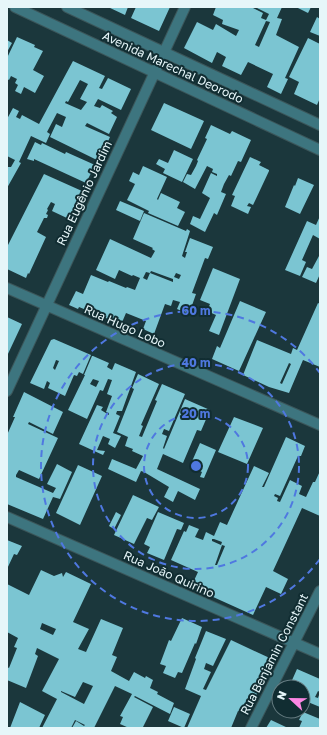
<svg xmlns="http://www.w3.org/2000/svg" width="327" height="735" font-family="'Golos Text',sans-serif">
	<rect width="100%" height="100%" fill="#1b373c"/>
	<path fill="#7bc5d2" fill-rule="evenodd" d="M108,7H128L125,15Z
		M136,7H170L159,31L131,18Z
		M216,7H251L263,13L261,18L266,20L269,14L257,8V7H282L277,18L282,19L276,35L299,47L285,78L288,79L281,94L267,87L273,74L248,62L241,75L222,66L226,57L217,52L212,63L184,48L197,22L213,30L216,24L236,36L239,30L222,24L223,20L213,15ZM266,21L270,22L259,47L255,45Z
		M296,7H311L308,13Z
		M317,17L320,19V36L310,32Z
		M17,37L35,45L34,47L43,51L33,70L44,76L35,93L24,87L21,94L15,91L18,85L15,83L17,79L11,76L9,80L7,79V58Z
		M308,38L320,44V98L317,105L294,94L299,82L289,77Z
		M7,40L12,43L7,52Z
		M73,61L105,76L99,88L102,89L108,78L131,89L121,110L98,99L94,106L100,108L102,105L113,111L111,113L117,117L109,134L87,123L85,126L110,137L99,161L50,137L56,124L62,127L66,117L57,113L47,132L50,134L46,143L31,136L19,162L21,163L7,188V167H11L15,160L7,156V119L13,108L19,111L16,117L20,119L22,115L39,124ZM80,80L88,84L80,99L87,102L81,110L65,103L66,101L68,102Z
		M164,103L204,121L191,149L151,130Z
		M211,125L230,134L232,131L251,140L241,162L238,161L231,176L229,175L224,184L221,192L226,194L217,215L214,213L205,232L190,224L193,216L200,219L210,198L202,193L211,173L217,176V174L212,172L213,169L207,166L195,189L183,182L187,174L191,175L196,166L198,161L197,160L207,139L205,138Z
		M35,142L41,145L42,143L65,154L66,152L95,165L86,183L34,159V161L27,159Z
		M174,150L193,159L182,182L163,173L165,169L156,164L159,159L168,163Z
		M250,157L261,162L259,165L269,170V171L253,205L249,203L247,206L251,207L248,214L231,206L235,196L232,195Z
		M143,166L167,177L157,199L158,200L161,193L180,202L177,208L185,212L178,226L148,213L149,211L127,200L135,184L129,181L133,172L139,175Z
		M44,174L82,191L69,219L52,211L55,204L51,202L47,209L48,210L46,214L48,215L47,218H44L37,232L46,237L29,274L28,273L26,278L7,269V247Z
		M298,178L314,185L300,214L285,207L294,185L295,186Z
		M120,201L144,211L140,221L116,210Z
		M144,213L186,231L187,229L190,231L182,256L185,258L187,252H185L190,238L213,247L208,259L205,258L192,293L196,294L189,314L177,309L180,302L173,300L171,306L165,304L154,334L143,329L146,321L126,313L120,327L111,323L113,321L79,307L78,309L69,305L76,291L83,294L91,275L108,282L109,281L126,288L127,287L135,290L140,278L133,275L132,276L119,270L115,279L96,270L110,239L151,258L155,251L152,249L153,248L133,239ZM151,271L173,279V282L150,273ZM146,272L150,273L147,280L143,278ZM176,273L181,275L179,279L174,277Z
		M320,216V239L313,235L302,260L306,262L300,276L285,270L307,221L316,225Z
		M319,256L320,257V274L316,283L302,277L307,267L312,269Z
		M213,268L240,279L219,335L209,331L216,315L207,311L210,304L200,300Z
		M240,301L266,312L239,371L212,359L217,346L220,348Z
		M318,303L320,304V367L303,360L289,393L269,387L243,375L257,340L291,354L293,348L297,350ZM289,363L291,364L282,384L280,383Z
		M7,317L22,324L7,356Z
		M54,339L91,355L83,374L79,372L77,376L74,375L65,396L48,388L50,383L47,381L44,389L30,383L51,340ZM56,360L59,361L55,370L53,368Z
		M92,356H93L109,363L107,367L112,370L115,363L136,372L122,411H117L116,414L120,416L113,433L121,436L115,448L108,444L110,439L103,436L97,450L105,451L103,455L79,444L97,405L103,407L101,410L109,415V413L106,412L112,396L107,394L112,380L108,379L103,391L100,390L87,419L68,410L85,375H84ZM93,379L99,381L96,387L90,384Z
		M138,374L159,384L141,425L143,426L139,436L142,437L157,401L155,400L162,384L185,394L169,431L164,429L162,434L167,436L163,448L164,449L185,399L210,410L201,431L197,430L183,463L163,454L157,469L200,489L195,500L178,491L173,502L164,497L169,487L144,472L141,471L136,482L108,469L112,459L136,469L143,456L132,451L133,449L125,446L128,437L117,432L134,389L132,388Z
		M24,392L63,412L53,434L29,422L28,424L58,438L39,479L19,470L16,475V477L53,493L56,488L47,484L57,464L72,472L60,499L53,497L43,519L7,504V435L15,417H13Z
		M234,417L263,428L247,464L218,452Z
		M286,437L305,446L301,456H298L280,496L275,494L274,496L278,498L277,501L280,502L290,480L302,486L299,494L306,497L313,482H315L320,471V516L302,508L273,571L288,579L281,594L266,587L253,615L191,587L198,572L171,560L184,531L186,532L189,525L199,529L195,537L203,540L206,532L214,536L220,522L227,525L254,466L269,473L262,487H264ZM212,539H214L222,542L221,545L212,541ZM222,545L225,546L217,565H215Z
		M200,443L216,450L204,478L200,477L202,472L190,466Z
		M78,465L102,476L80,525L56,513Z
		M133,495L159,507L152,520L147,518L134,544L114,535Z
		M116,512L121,515L114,529L109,526Z
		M158,512L184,523L181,530L177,529L164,560L147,553L150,547L144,544Z
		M7,540L22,546L17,555L14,554L7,569Z
		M41,570L54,576L62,573L63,577L66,572L91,584L73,622L89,629L78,649L86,652L101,619L123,628L112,655L117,657L111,671L129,681L134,672L145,678L146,676L153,680L150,688L158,692L157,694L174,703L170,714L135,696L134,697L153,707L143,727L144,728H129L120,724L123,717L120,716L132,694L115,686L94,728H72L76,721L84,726L85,725L75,720L71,728H42L57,699L42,691L59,659L37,648L35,654L38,656L26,688L7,680V667L9,668L17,648L14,647L18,638L7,632V584L29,595ZM42,623L56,629L53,635L40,629ZM83,682L93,686L84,704L61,692V691L75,697Z
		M182,618L202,627L196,644L195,643L182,673L178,672L175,678L163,673L166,666L160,664L169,640L171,641Z
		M206,631L226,639L213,666L206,663L204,669L211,672L203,689L206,690L231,640L274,660L247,714L238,711L231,728H187L201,696L185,689L196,659L195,658Z
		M297,669L320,679V692L318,691L315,697L318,698L320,692V707L303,700V687H289Z
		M20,702L45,715L39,728H10Z
		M174,707L190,714L184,728L168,721Z
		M303,712L320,719V728H299L302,721L299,720Z
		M271,720L288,728H266Z"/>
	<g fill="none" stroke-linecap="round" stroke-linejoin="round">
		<g stroke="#3b565a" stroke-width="12">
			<path id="minor" d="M15,7L320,150
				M67,7L320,125
				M7,288L320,425
				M7,391L185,7
				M7,517L320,654
				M251,728L320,591"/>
		</g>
		<use href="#minor" stroke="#3d757f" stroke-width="10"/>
	</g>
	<g fill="none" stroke="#4f78e0" stroke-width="2" stroke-dasharray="7 5">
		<circle cx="196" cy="466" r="52"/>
		<circle cx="196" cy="466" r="103"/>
		<path d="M320 559A155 155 0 1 1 320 373"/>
	</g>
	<g text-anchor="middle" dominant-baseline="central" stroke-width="4" stroke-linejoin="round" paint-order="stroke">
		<g font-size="12" fill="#e6f6f9" stroke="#112d32">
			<text transform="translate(173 67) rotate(25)">Avenida Marechal Deorodo</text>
			<text transform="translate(84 193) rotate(-65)">Rua Eugênio Jardim</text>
			<text transform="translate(125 326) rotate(24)">Rua Hugo Lobo</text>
			<text transform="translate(169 574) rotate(24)">Rua João Quirino</text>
			<text transform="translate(274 654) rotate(-63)">Rua Benjamin Constant</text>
		</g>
	</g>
	<circle cx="196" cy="466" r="6" fill="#4f78e0" stroke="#112d32" stroke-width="2"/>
	<g font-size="12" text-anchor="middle" font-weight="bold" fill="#4f78e0" stroke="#112d32" stroke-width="4" stroke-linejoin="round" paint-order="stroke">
		<text x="196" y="315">60 m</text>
		<text x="196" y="367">40 m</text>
		<text x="196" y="418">20 m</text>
	</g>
	<rect width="327" height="735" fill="none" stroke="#e6f6f9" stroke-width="16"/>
	<g transform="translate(291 699) rotate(292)"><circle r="19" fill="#112d32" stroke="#667d82"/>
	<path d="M0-3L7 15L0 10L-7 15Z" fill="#fc86e3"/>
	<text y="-6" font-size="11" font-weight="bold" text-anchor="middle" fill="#e6f6f9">N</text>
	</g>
</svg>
